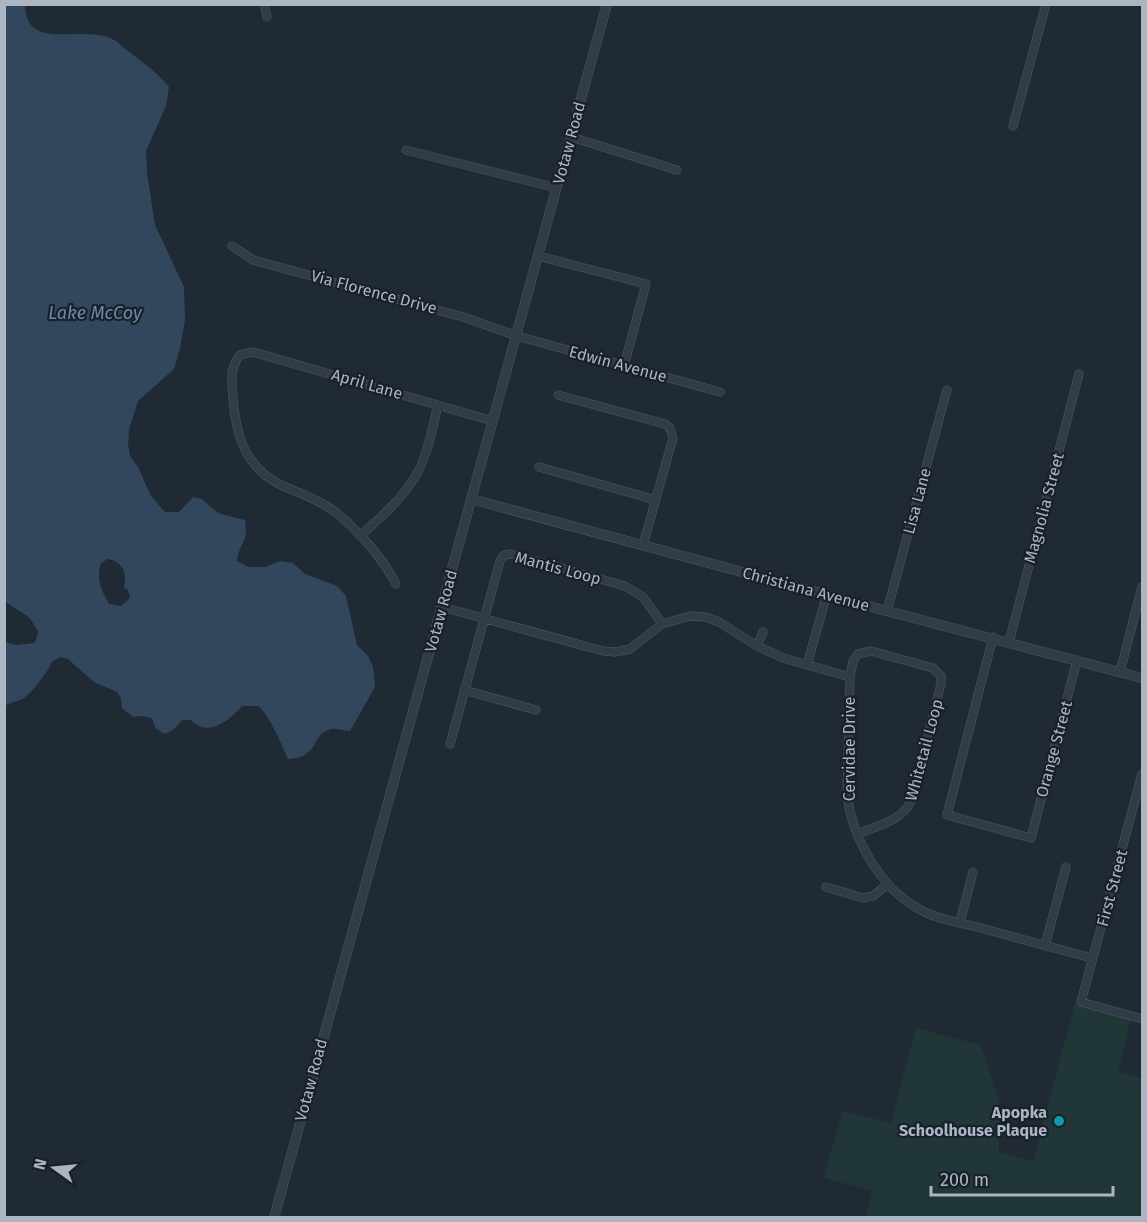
<svg xmlns="http://www.w3.org/2000/svg" width="1147" height="1222" font-family="'Fira Sans',sans-serif">
	<rect width="100%" height="100%" fill="#1f2a35"/>
	<path fill="#213737" d="M1075,1003L1131,1018L1118,1072L1142,1079V1217H866L872,1191L824,1178L842,1111L891,1123L916,1028L981,1045L999,1101V1152L1033,1162Z"/>
	<path fill="#32475d" fill-rule="evenodd" d="M25,4C25,53 81,24 112,39C118,41 122,47 127,50C143,63 155,70 169,87L166,106L146,151L147,173L155,225L184,287L185,320L180,348L174,369L138,401L129,429L128,444L130,456L138,467L151,496L165,512H179L193,497L202,499L218,513L245,520C249,542 239,543 237,561L249,567H266L280,561L293,563L305,574L337,586L346,596L357,645L368,656L373,667L375,687L350,731C344,731 336,728 331,729C309,735 322,757 288,759C280,741 272,721 259,706H242C229,721 208,738 191,720H182L173,730L165,734L156,729L152,718L141,716L133,717L122,708L121,699L117,692L94,682L68,659L60,657L52,662C48,671 31,695 22,699C16,702 10,702 5,706V642L16,645L35,643L38,632L30,618L4,601V5ZM108,559C124,562 127,574 124,588L128,590L130,598L121,606L109,604C101,590 96,579 101,563Z"/>
	<g fill="none" stroke-linecap="round" stroke-linejoin="round">
		<g stroke="#505964" stroke-width="9">
			<path id="minor" d="M264,4L267,17
				M1013,126L1046,4
				M571,137L677,170
				M406,150L557,188
				M232,246L253,260L463,317L517,336L720,392
				M538,256L646,284L624,366
				M558,395L665,424L670,428L673,438L643,545
				M539,467L656,500
				M360,536C380,518 401,500 415,477C428,455 432,429 438,405
				M396,584C382,557 358,530 334,511C319,500 302,494 285,487C246,470 236,437 233,398C232,382 229,368 240,355L253,352L493,421
				M442,607L603,651L615,652L630,649L662,624L690,616L706,617L719,622L757,646L783,658L850,677
				M887,611L947,390
				M993,637L947,815L1031,838L1077,660
				M1009,642L1079,374
				M757,646L763,632
				M807,665L827,594
				M1120,672L1142,587
				M464,690L536,710
				M450,744L500,561L504,555L511,554L625,586L643,597L662,624
				M1142,774L1081,1002L1142,1019
				M857,834C877,826 902,821 911,801L941,684V676L933,668L871,651L858,654L853,661L850,677L847,795C852,837 879,886 917,908C936,919 957,922 978,927C1016,938 1054,948 1092,958
				M826,887L863,898L873,896L888,884
				M960,922L973,872
				M1045,946L1066,867"/>
		</g>
		<g stroke="#505964" stroke-width="10">
			<path id="tertiary" d="M471,499L887,611L1142,678
				M274,1218L607,4"/>
		</g>
		<use href="#minor" stroke="#323c46" stroke-width="8"/>
		<use href="#tertiary" stroke="#323c46" stroke-width="9"/>
	</g>
	<circle fill="#0f9aa8" stroke="#18212a" stroke-width="2" cx="1059" cy="1121" r="6"/>
	<g text-anchor="middle" dominant-baseline="central" stroke-width="4.5" stroke-linejoin="round" paint-order="stroke">
		<g font-size="16" fill="#acb6c3" stroke="#18212a">
			<text transform="translate(569 143) rotate(-75)">Votaw Road</text>
			<text transform="translate(374 292) rotate(15)">Via Florence Drive</text>
			<text transform="translate(618 364) rotate(15)">Edwin Avenue</text>
			<text transform="translate(367 384) rotate(16)">April Lane</text>
			<text transform="translate(917 501) rotate(-75)">Lisa Lane</text>
			<text transform="translate(1044 508) rotate(-75)">Magnolia Street</text>
			<text transform="translate(558 568) rotate(15)">Mantis Loop</text>
			<text transform="translate(806 589) rotate(15)">Christiana Avenue</text>
			<text transform="translate(441 611) rotate(-75)">Votaw Road</text>
			<text transform="translate(849 749) rotate(-90)">Cervidae Drive</text>
			<text transform="translate(1054 749) rotate(-75)">Orange Street</text>
			<text transform="translate(924 750) rotate(-75)">Whitetail Loop</text>
			<text transform="translate(1112 888) rotate(-75)">First Street</text>
			<text transform="translate(311 1080) rotate(-75)">Votaw Road</text>
		</g>
		<g font-size="16" font-weight="bold" fill="#acb6c3" stroke="#18212a" text-anchor="end">
			<text x="1047" y="1112">Apopka<tspan x="1047" dy="18">Schoolhouse Plaque</tspan></text>
		</g>
		<g font-size="18" font-style="italic" fill="#6c8aa8" stroke="#18212a">
			<text x="95" y="313">Lake McCoy</text>
		</g>
	</g>
	<rect width="1147" height="1222" fill="none" stroke="#acb6c3" stroke-width="12"/>
	<g transform="translate(54 1168) rotate(285)" stroke="#18212a" stroke-width="4.5" paint-order="stroke">
	<path d="M0-4.5L10 22L0 15L-10 22Z" fill="#acb6c3"/>
	<text y="-9" font-size="16" font-weight="bold" text-anchor="middle" fill="#acb6c3">N</text>
	</g>
	<path d="M931 1186v9h182v-9" fill="none" stroke="#acb6c3" stroke-width="3"/>
	<text x="940" y="1186" font-size="18" fill="#acb6c3" stroke="#18212a" stroke-width="4.5" paint-order="stroke">200 m</text>
</svg>
